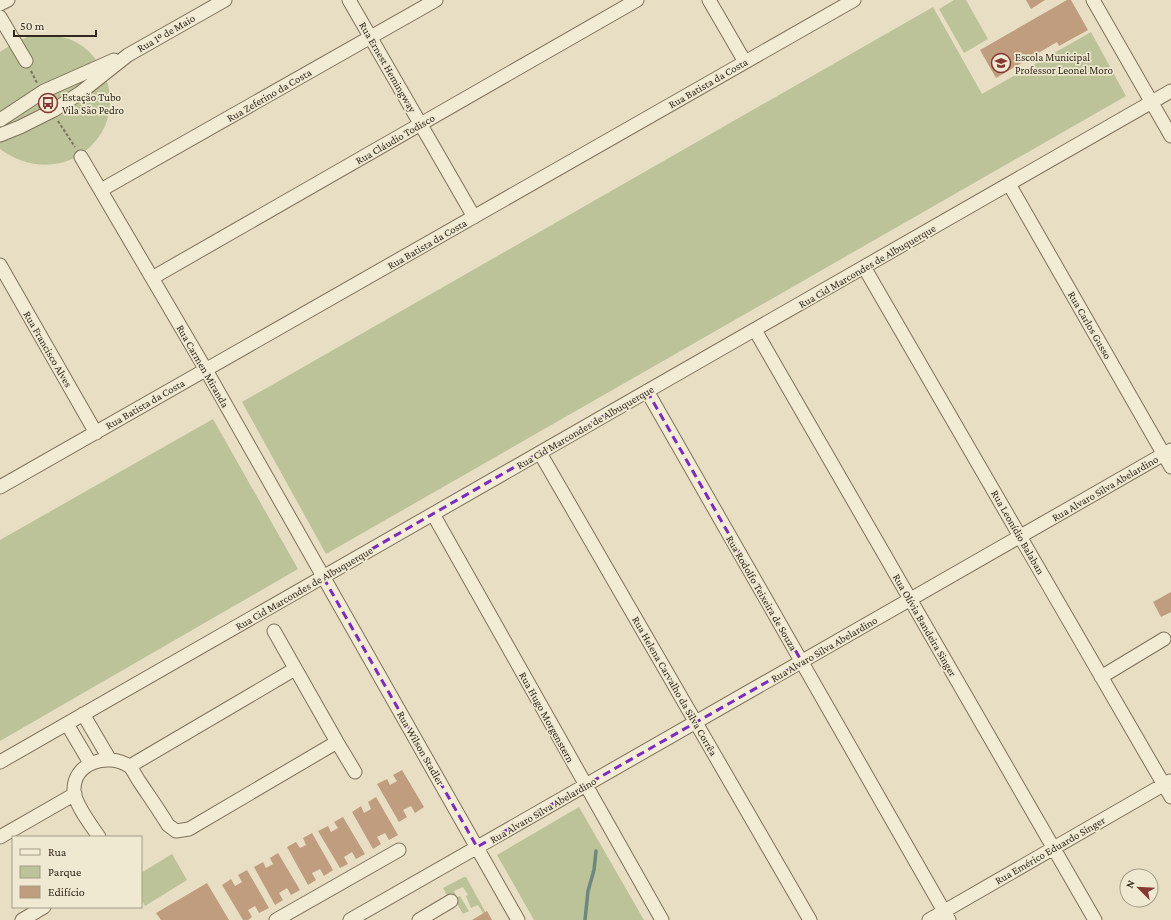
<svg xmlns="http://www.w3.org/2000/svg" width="1171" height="920" font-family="'Crimson Pro',serif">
	<rect width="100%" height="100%" fill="#e7dec3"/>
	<path fill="#bcc399" d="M954,0H966L988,39L964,53L939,9Z
		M933,7L982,94L1091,32L1126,96L326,554L242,402Z
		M33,35C45,35 57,35 69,39C103,52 120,95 104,128C83,169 35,175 0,149V52L15,42Z
		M213,419L298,569L0,741V540Z
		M579,807L644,920H534L497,855Z
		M172,854L187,880L145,906L141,899V873Z
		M464,877H466L486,913L484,915L478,905L471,908L466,896L468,895L463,887L454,891L457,897L460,896L469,911L463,914L453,897L449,899L443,888Z"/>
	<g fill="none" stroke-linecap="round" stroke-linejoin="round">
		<path stroke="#6d8782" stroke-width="3.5" d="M585,920L588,891L594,870L596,851"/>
	</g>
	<path fill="#c09d7e" d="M1026,0H1045L1031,9Z
		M1067,0H1071L1088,30L1059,46L1057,42L996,78L980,50Z
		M55,98L56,101L42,108L40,105Z
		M1171,592V612L1161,617L1153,602Z
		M402,770L424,807L415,813L411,806L403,810L407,817L399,822L377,784L387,779L390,785L397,781L393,775Z
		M376,797L398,835L389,840L385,833L377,837L381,844L373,849L352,812L361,806L364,813L371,809L368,802Z
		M343,817L365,854L356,859L352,852L344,857L348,864L340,868L318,831L328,826L331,832L338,828L334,822Z
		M312,833L333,870L324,876L320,869L312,873L316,880L308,885L287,847L296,842L300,848L306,845L303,838Z
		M278,853L300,890L291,895L287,888L279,893L283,900L275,905L254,867L263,862L266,868L273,864L270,858Z
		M247,870L269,908L259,913L255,906L248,910L252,917L248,920H243L222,885L231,879L235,886L242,882L238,875Z
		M207,883L229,920H161L156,913Z
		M487,911L492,920H472Z"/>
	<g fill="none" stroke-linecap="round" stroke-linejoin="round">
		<g stroke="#7f715c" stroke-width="15">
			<path id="minor" d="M349,0L474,217
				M709,0L745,62
				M1093,0L1171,136
				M0,4L8,0
				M0,17L26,61
				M0,120L44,91L114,60
				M0,135L20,127L54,110L80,93L128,55L225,0
				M81,157L206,370L518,920
				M1009,184L1171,467
				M101,190L436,0
				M0,265L96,433
				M864,267L1171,797
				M152,278L637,0
				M755,330L1095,920
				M647,391L949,920
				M540,453L810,920
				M0,487L854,0
				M433,514L662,920
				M274,631L337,742L355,772
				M1101,677L1164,639
				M83,714L110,760
				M67,724L90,763
				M0,762L1171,91
				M130,766L295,669
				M0,837L75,794
				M99,837C92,826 75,805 74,791C73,763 107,752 129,766C133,769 136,777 139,781C149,796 159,810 168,825L176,831L189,829L337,742
				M22,920L44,907
				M276,920L399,850
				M350,920L1171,450
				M419,920L451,901
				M929,920L1170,781"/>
		</g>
		<path stroke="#7f715c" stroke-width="2" stroke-dasharray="3 2" stroke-linecap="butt" d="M31,71L37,83
			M58,121L75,147"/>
		<use href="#minor" stroke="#f3ecd5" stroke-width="13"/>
	</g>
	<path fill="none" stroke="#7b2cbf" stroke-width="3" stroke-dasharray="8 5" stroke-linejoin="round" d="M647,391L802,662L477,847L323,577Z"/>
	<defs>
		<g id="school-ring" transform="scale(1)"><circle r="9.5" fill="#f0e9d1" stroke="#863834" stroke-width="1.5"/><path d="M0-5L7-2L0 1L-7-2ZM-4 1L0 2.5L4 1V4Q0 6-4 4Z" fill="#863834"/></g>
		<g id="bus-ring" transform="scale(1)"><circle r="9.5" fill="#f0e9d1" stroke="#863834" stroke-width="1.5"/><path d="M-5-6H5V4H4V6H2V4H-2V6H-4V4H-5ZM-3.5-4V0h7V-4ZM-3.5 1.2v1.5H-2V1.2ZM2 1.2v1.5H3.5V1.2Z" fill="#863834"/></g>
	</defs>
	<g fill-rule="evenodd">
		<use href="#school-ring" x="1001" y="63"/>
		<use href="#bus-ring" x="48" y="103"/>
	</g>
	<g text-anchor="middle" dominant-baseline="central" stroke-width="3.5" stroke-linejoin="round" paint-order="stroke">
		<g font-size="11" fill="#31281e" stroke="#f0e9d1">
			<text transform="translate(166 33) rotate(-30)">Rua 1º de Maio</text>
			<text transform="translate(388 67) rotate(60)">Rua Ernest Hemingway</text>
			<text transform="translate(708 83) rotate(-30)">Rua Batista da Costa</text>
			<text transform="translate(269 95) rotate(-30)">Rua Zeferino da Costa</text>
			<text transform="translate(395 139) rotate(-30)">Rua Cláudio Todisco</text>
			<text transform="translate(427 244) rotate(-30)">Rua Batista da Costa</text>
			<text transform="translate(867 266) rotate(-30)">Rua Cid Marcondes de Albuquerque</text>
			<text transform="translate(1090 325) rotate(60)">Rua Carlos Gusso</text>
			<text transform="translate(48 349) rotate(60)">Rua Francisco Alves</text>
			<text transform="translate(203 366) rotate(60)">Rua Carmen Miranda</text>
			<text transform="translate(145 404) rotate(-30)">Rua Batista da Costa</text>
			<text transform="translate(585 427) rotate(-30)">Rua Cid Marcondes de Albuquerque</text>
			<text transform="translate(1105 488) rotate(-30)">Rua Alvaro Silva Abelardino</text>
			<text transform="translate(1018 532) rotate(60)">Rua Leonídio Balaban</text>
			<text transform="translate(304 588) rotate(-30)">Rua Cid Marcondes de Albuquerque</text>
			<text transform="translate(762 593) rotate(60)">Rua Rodolfo Teixeira de Souza</text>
			<text transform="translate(925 625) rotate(60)">Rua Olívia Bandeira Singer</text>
			<text transform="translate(824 649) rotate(-30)">Rua Alvaro Silva Abelardino</text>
			<text transform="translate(675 686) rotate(60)">Rua Helena Carvalho da Silva Corrêa</text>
			<text transform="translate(547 717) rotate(61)">Rua Hugo Morgenstern</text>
			<text transform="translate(421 748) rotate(60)">Rua Wilson Stadler</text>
			<text transform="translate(543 810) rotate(-30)">Rua Alvaro Silva Abelardino</text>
			<text transform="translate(1050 850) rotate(-30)">Rua Emérico Eduardo Singer</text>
		</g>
		<g font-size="11" fill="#31281e" stroke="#f0e9d1" text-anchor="start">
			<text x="1015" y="57">Escola Municipal<tspan x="1015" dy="13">Professor Leonel Moro</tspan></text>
			<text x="62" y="97">Estação Tubo<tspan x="62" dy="13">Vila São Pedro</tspan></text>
		</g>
	</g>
	<rect x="12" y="836" width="130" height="72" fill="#f0e9d1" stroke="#a49c89"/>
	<rect x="20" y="849" width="20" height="6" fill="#f3ecd5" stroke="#a49c89"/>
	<text x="48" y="856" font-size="12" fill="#31281e">Rua</text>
	<rect x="20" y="866" width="20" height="12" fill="#bcc399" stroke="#a49c89"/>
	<text x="48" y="876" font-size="12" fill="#31281e">Parque</text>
	<rect x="20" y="886" width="20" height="12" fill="#c09d7e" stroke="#a49c89"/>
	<text x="48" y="896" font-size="12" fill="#31281e">Edifício</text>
	<g transform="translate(1139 888) rotate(294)"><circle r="19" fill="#f0e9d1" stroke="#a49c89"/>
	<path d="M0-3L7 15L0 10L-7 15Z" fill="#863834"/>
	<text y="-6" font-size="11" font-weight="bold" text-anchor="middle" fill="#31281e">N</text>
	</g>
	<path d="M14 30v6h82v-6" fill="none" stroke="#31281e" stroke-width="2"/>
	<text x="20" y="30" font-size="12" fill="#31281e" stroke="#f0e9d1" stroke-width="3" paint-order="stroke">50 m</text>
</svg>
